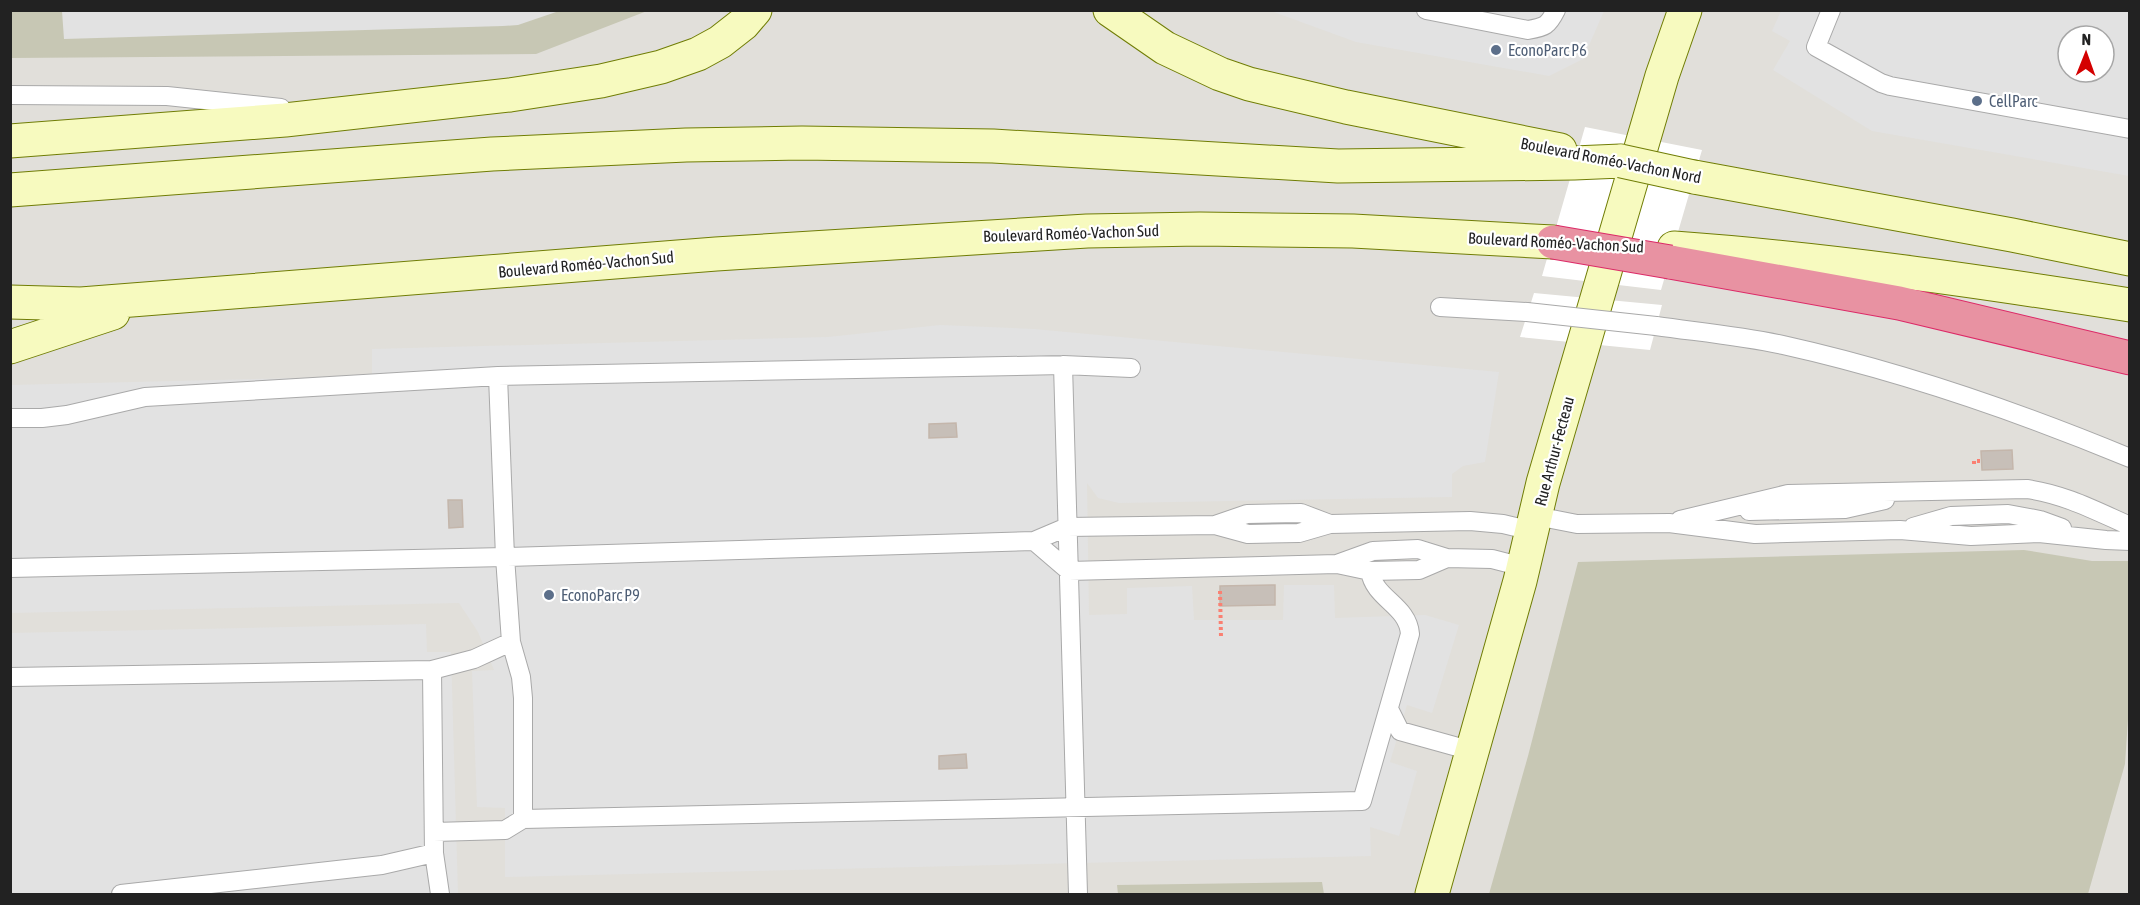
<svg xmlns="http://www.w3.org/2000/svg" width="2140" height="905" font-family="'Asap Condensed',sans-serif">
	<rect width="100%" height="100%" fill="#f2efe9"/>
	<path fill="#e1dfda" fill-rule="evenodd" d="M11,11H2129V894H11ZM2068,36H2104V72H2068Z"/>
	<path fill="#c7c7b4" d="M10,11H647L536,54L11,58Z
		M2024,550L2092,561H2129L2130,689L2125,764L2088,894H1489L1528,756L1578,562Z
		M1322,882L1324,894H1118L1117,885Z"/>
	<path fill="#e2e2e2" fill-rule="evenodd" d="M10,11L11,10L559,11L518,25L503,26L64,39L62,11L11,12Z
		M1271,11H1604L1583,59L1549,76L1356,42Z
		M1781,11H2129V176L1872,131L1773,70L1790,41L1772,31ZM2068,36H2104V72H2068Z
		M940,325L1034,329L1499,372L1485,462L1463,466L1452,474V497L1119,503L1098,498L1087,483L1089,615L1127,614V588L1192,586L1194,620H1283L1284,585H1334L1335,618L1425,615L1459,625L1432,713L1407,705L1390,762L1417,771L1399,836L1370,827L1371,856L505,877V808L477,807L472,671L494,670L478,632L459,603L11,613L10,385L372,376V349L828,337Z
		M426,624L427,652H451L458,894H11L10,633Z"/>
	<path fill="#fff" d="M1585,127L1702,150L1661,290L1542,276Z
		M1534,293L1662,305L1650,350L1520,337Z"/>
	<path fill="#c7bfb8" stroke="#c4b6ab" stroke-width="1.5" d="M956,423L957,437L929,438V424Z
		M2012,450L2013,469L1982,470L1981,451Z
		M448,500H462L463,527L449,528Z
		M1275,585V605L1220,606V586Z
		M966,754L967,768L939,769V756Z"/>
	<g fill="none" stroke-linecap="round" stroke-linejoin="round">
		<g stroke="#a9a9a9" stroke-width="20">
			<path id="lane" d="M1426,10L1528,30C1545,27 1548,26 1556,10
				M1831,10L1816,47L1881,83L1890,86L2130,129
				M10,95L167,96L281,108
				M1440,307L1527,312
				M1656,326C1698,332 1741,336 1783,345C1900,371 2019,412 2130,458
				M1063,365L1078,894
				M498,376L505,557L511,642L521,677L523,698V819
				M10,418H42L67,415L145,397L498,376L1063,365L1131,368
				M1749,511L1845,509L1885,500
				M1536,516L1577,524L1669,523L1755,534L1900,530L1971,536L2039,533L2106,540L2130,541
				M1680,520L1788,494L2027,489C2064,494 2096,511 2130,526
				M1215,525L1247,514L1301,513L1330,524
				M1913,527L1951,516L2008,514L2040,520L2062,528
				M1034,541L1069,571L1337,564L1370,571L1419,570L1447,558
				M1337,564L1373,551L1418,549L1447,558L1492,559L1523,567
				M10,568L505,557L1034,541L1067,527L1215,525L1248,534L1299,533L1330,524L1470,521L1503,524L1532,531
				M432,670L434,853L440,894
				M10,677L432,670L474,659L511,642
				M1389,709L1400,731L1472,751
				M434,832L505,830L523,819L1362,801L1410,634C1408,605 1374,599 1370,571
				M121,894L382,865L434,853"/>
		</g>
		<g stroke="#707d05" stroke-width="35">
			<path id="secondary" d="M1110,10L1165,48L1220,74L1249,84L1346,107L1560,150
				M10,141L285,120L510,95L601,81L661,67L698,54L720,42L743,24L755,10
				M1694,177L2012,235L2130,259
				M10,190L492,154L686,145L802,143L993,146L1338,166L1574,163L1621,161
				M1674,248C1827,259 1978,281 2130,305
				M10,302L81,304L716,254L1087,231L1200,229L1353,231L1553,242
				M10,347L113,313
				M1432,894L1520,581L1543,483L1662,76L1685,10"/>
		</g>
		<g stroke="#dc2a67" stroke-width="35">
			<path id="highway" d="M1670,262L1899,303L2130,358"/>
		</g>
		<path stroke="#fa8072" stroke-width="4" stroke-dasharray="3 3" stroke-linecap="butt" d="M1974,464V461H1982
			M1220,591L1221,637"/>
		<use href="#lane" stroke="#fff" stroke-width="18"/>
		<use href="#secondary" stroke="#f7fabf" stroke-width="33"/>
		<use href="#highway" stroke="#e892a2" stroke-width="33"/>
		<g stroke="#a9a9a9" stroke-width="20" stroke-linecap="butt">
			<path id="lane-bridge" d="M1527,312L1656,326"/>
		</g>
		<g stroke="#707d05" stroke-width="35" stroke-linecap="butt">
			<path id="secondary-bridge" d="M1621,161L1694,177"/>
		</g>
		<g stroke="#dc2a67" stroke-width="35" stroke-linecap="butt">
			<path id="highway-bridge" d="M1553,242L1670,262"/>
		</g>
		<use href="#lane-bridge" stroke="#fff" stroke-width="18"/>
		<use href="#secondary-bridge" stroke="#f7fabf" stroke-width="33"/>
		<use href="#highway-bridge" stroke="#e892a2" stroke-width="33"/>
	</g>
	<g fill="#5c6f8a" stroke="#fff" stroke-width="2">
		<circle cx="1496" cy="50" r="6"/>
		<circle cx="1977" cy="101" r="6"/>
		<circle cx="549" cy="595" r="6"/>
	</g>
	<g text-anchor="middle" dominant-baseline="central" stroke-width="4.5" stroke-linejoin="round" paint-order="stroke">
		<g font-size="16" fill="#4e5e75" stroke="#fff" text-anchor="start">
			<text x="1508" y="50">EconoParc P6</text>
			<text x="1989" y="101">CellParc</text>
			<text x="561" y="595">EconoParc P9</text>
		</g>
		<g font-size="16" fill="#222" stroke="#fff">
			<text transform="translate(1611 160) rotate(11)">Boulevard Roméo-Vachon Nord</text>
			<text transform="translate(1071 233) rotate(-2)">Boulevard Roméo-Vachon Sud</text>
			<text transform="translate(1556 242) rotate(3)">Boulevard Roméo-Vachon Sud</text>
			<text transform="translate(586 264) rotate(-5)">Boulevard Roméo-Vachon Sud</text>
			<text transform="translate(1554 451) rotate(-75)">Rue Arthur-Fecteau</text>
		</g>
	</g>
	<rect width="2140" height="905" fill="none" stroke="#222222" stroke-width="24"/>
	<g transform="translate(2086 54) rotate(1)"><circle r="28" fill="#ffffff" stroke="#a7a7a7" stroke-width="1.5"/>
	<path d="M0-4.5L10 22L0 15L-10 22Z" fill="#d40000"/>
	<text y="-9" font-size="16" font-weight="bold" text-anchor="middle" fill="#222222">N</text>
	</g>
</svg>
